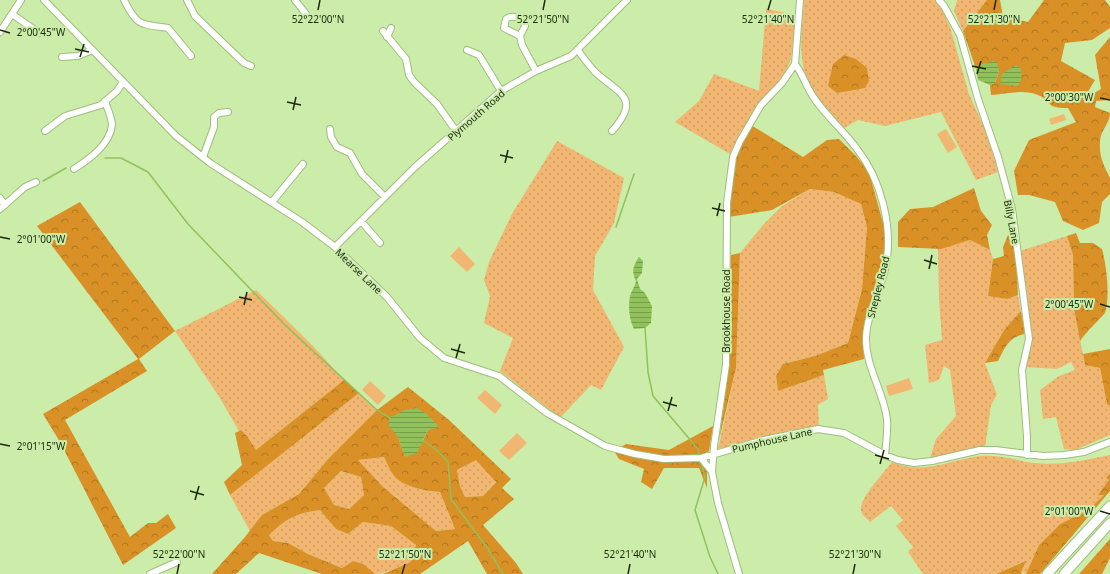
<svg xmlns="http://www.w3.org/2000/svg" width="1110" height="574" font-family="'Noto Sans',sans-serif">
	<defs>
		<pattern id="grass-dots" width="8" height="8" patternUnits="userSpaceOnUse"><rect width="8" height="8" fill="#f1b671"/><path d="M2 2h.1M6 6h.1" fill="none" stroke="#ce9c61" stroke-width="1.8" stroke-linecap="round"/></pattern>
		<pattern id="forest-crowns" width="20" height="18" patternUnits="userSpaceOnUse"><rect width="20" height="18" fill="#d99027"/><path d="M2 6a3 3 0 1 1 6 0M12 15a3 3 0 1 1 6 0" fill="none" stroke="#af7620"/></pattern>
		<pattern id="water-rules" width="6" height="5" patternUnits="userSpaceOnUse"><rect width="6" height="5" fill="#91c15b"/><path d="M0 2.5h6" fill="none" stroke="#769d4a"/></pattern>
	</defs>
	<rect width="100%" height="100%" fill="#cbeda9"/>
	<path fill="url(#grass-dots)" d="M804,0H934L941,8L950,27L969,94L987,134L998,172L976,180L941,112L885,126L858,120L844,128C834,116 816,97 809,85C797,59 802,28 804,0Z
		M957,0H987L963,31L954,11Z
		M766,9L796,15L791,59L785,73L751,115L730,154L675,122L699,101L714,74L759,91Z
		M557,141L624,178L614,223L595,256L593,290L624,347L601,390L591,385L560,418L500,371L513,338L484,323L490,296L484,280L489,262L512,214Z
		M810,189L834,192L861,204L867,227L862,289L848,343L815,356L783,364L776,376L778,391L824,375L828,399L818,405L819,426L789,431L718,449L736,368L740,253L764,224L782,206Z
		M1067,236L1073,255L1074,308L1085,365L1100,368L1107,404L1110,406V435L1075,450L1064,449L1056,417L1043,419L1040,390L1059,376L1075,370L1071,362L1057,369L1026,367L1032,339L1020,251Z
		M970,240L990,250L993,259L988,296L1007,299L1018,295L1021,311L1004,330L985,363L997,395L991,405L985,447L930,458L936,439L956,416L950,370L944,366L939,380L929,383L925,345L942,340L939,299L938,249Z
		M256,290L313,346L344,380L252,453L218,395L175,331Z
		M359,393L377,410L329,458L299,494L262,515L250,531L230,495Z
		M1110,455V473L1106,478L1109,480L1099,495H1104L1087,511L1060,524L1039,545L1026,574L1021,572L1025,561L996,574H923L908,552L913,547L896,526L903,520L891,506L870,522C867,518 861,515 861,510C859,498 885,472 892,462C925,476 950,459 982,456C1000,454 1017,461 1034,463C1059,466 1086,460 1110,455Z
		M384,457C387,463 391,471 395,476C405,487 426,491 440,492L455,529L436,531L382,486L357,460Z
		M477,459L496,481L483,496L465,497L460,486L457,470Z
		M341,471L361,477L364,495L349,509L334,505L324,488Z
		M320,510L336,529L348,534L363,522L391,526L416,545L411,562C402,566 385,574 375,574C370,572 362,564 353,561L342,568L308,554L288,543L273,541L269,535C290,517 293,514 320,510Z"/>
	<path fill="url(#forest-crowns)" fill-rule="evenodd" d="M987,0H1000L1003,17L1028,22L1044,0H1105L1110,7V28L1092,40L1065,43L1061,61L1095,80L1083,100L1101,89L1095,55L1110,37V100L1096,101L1095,107L1110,113C1110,124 1100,130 1100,142C1099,158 1104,165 1110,178C1110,182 1110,189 1110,194L1102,202L1099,223L1083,230L1063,221L1055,202L1029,195H1018L1014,171L1029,140L1076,122L1068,108C1044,108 1054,102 1038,95C1024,89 1005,94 991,95L990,85L995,83L999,71L996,62L980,65L976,69L963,31Z
		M844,55L856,59L867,68L869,81L865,88L837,93L828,86L833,64Z
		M751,125L803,157L827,140L839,139L856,156L869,172L886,234L884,263L863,329L864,359L823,370L824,375L778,391L776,376L783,364L815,356L848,343L862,289L867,227L861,204L834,192L810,189L772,210L729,217L736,153Z
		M974,188L981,211L992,225L987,235L990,250L970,240L941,249L898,247V222L910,209L933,207Z
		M80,202L175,331L139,359L147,371L65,420L130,537L148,523H156L168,514L176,528L123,565L60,442L43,414L138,359L37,226Z
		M1013,233L1016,252L1018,295L1007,299L988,296L993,259L1004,256L1003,247L1008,235Z
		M1076,233L1080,243H1093L1102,249C1107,268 1110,296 1105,313C1097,322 1087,331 1080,341L1074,308L1073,255L1067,236Z
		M740,253L736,368L719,440L728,375L731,255Z
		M1021,311L1025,334C1009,337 1005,347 998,361L985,363L1004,330Z
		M1110,349V406L1107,404L1100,368L1085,365L1083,354Z
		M344,380L359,393L230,495L224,482L242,465L235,433L241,430L247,436L256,450Z
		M408,387L449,420L511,479L502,488L514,499L483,525L516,563L523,574H487L468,541L420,574H383L411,562L416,545L391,526L363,522L348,534L336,529L320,510C294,514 289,517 269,535L273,541L288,543L308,554L342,568L353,561L363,564L375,574H322L259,553L236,574H212L245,537L262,515L299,494L329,458L377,410ZM438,426L428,430L423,441L405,456L398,437ZM384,457C387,463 390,471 395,477C405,487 426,491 440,492L455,529L436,531L382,486L358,460ZM476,460L496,482L483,496L465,497L460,486L457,470ZM341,471L361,477L364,495L349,509L334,505L324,488Z
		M713,426L709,451L701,455L707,471V488L699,468H664L652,489L641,482L644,469L619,459L614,451L626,444L669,450Z
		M1110,473V491L1040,574H1026L1039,545L1060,524L1087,511L1104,495H1098L1109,480L1106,478Z
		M1110,539V558L1102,574H1079Z
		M1026,561L1021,572L1022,574H996Z"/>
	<path fill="#f1b671" d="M1064,114L1066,120L1051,125L1049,119Z
		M946,129L957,147L948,153L937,134Z
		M459,247L475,264L467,272L450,256Z
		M909,378L913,389L889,396L886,386Z
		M370,381L386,396L378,405L362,390Z
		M485,390L502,405L495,414L477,398Z
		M517,433L527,443L509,460L499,451Z"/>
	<path fill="url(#water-rules)" d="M993,61L997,62L999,71L995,83L990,85L978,80L976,69L980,65Z
		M1016,65L1021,69V80L1018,86L1000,84L1002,74Z
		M639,257L643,261L642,273L637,279L640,289L645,293L652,306L651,323L645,328L634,329C629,319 628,307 630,296C631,292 635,287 636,281C631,271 633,266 639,257Z
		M417,408L428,415L439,427L428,430L417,453L405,457L398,437L389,426V418L405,410Z"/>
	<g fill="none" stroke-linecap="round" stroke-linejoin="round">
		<path stroke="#91c15b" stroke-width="1.5" d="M105,158H121L148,172L188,224L284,324L377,410L390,418
			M43,181L66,168
			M616,227L634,174
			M645,328L648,372L653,396L698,449L699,454
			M421,439L437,450L448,462L451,499L488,549L503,574
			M701,462L705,477L695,510L710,557L718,574"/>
		<g stroke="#9dbe7c" stroke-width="8">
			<path id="minor" d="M44,0L176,136L210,163L302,222L335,247L387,297L420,338L444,358L499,376L547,413L605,446L635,454L664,459L701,458L764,440L818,429L844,433L885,455L898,460L914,463L932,461L980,450H995L1043,456L1064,455L1084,452L1110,442
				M124,0C137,26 139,24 168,28L191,56
				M187,0L195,16L244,63L251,66
				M295,0L306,14
				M939,0L944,6L960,35L978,99L998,157L1012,209L1029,339L1022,370L1027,436V455
				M12,14L39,33
				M383,31L406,59L409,75L414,82L437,104L456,131
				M0,32L21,0
				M520,36L525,26L524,20C518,17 511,15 506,19L504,28L520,36L522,45L536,71
				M387,37L391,28
				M467,50L479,55L501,91
				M578,50C583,58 589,65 595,72C619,94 642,97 612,131
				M62,57L78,56L92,50
				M795,64C803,74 806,87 814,98C826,116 844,131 857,149C881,179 893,227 886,264C882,289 867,312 866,337C865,366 883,390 887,419C888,431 886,443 885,455
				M330,129L331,137L337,147L350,153L362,174L385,197
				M45,131L65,116L101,105L117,91L123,82
				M203,157L214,127V117L219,113L228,112
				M74,169C88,160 110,145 112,125C112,118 107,108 105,101
				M0,198L5,205
				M272,202L303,164
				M0,209L25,187L36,182
				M361,221L380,243
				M335,247L414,168L501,91L536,71L571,56L627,0
				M701,458L712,472
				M150,574L177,562
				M739,574L718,503L712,472L714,446L726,365L727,203L733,157L740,141L761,105L782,83L795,64L800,0"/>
		</g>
		<g stroke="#9dbe7c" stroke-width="11">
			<path id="highway" d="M1047,574L1110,506
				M1064,574L1110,523"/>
		</g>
		<use href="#minor" stroke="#fff" stroke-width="6"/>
		<use href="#highway" stroke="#fff" stroke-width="9"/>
	</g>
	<path fill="none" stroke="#1d290f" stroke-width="1.5" d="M318,10L320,0M543,10L545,0M768,10L771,0M994,10L996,0M0,30L10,33M75,49L89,52M80,57L84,44M972,66L986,69M977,74L981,61M1100,98L1110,100M287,102L301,105M293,110L296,97M500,155L513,158M505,163L508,150M712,208L725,211M717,216L720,203M0,237L10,239M924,260L937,264M929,269L932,255M239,297L252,300M1100,304L1110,307M244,305L247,292M451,349L465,353M456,358L460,344M663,402L677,406M668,411L672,397M0,444L10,446M875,455L889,459M880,464L884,450M190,491L204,495M195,500L199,486M1100,511L1110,514M177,574L179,564M402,574L405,564M628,574L630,564M853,574L855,564"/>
	<g text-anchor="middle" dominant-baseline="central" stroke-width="4" stroke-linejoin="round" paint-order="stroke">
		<g font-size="10" fill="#1d290f" stroke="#cbeda9">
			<text transform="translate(476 115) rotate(-41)">Plymouth Road</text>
			<text transform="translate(1012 222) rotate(79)">Billy Lane</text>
			<text transform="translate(359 271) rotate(44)">Mearse Lane</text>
			<text transform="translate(878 287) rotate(-76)">Shepley Road</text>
			<text transform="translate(726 311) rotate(-90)">Brookhouse Road</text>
			<text transform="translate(772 440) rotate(-13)">Pumphouse Lane</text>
		</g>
	</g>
	<g font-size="10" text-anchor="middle" fill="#1d290f" stroke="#cbeda9" stroke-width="4" stroke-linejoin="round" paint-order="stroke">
		<text x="318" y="23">52°22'00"N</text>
		<text x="543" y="23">52°21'50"N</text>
		<text x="768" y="23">52°21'40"N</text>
		<text x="994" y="23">52°21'30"N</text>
		<text x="41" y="36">2°00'45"W</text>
		<text x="1069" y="101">2°00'30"W</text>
		<text x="41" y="243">2°01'00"W</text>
		<text x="1069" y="308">2°00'45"W</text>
		<text x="41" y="450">2°01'15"W</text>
		<text x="1069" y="515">2°01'00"W</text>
		<text x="179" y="558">52°22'00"N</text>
		<text x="405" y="558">52°21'50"N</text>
		<text x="630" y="558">52°21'40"N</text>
		<text x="855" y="558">52°21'30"N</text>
	</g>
</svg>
